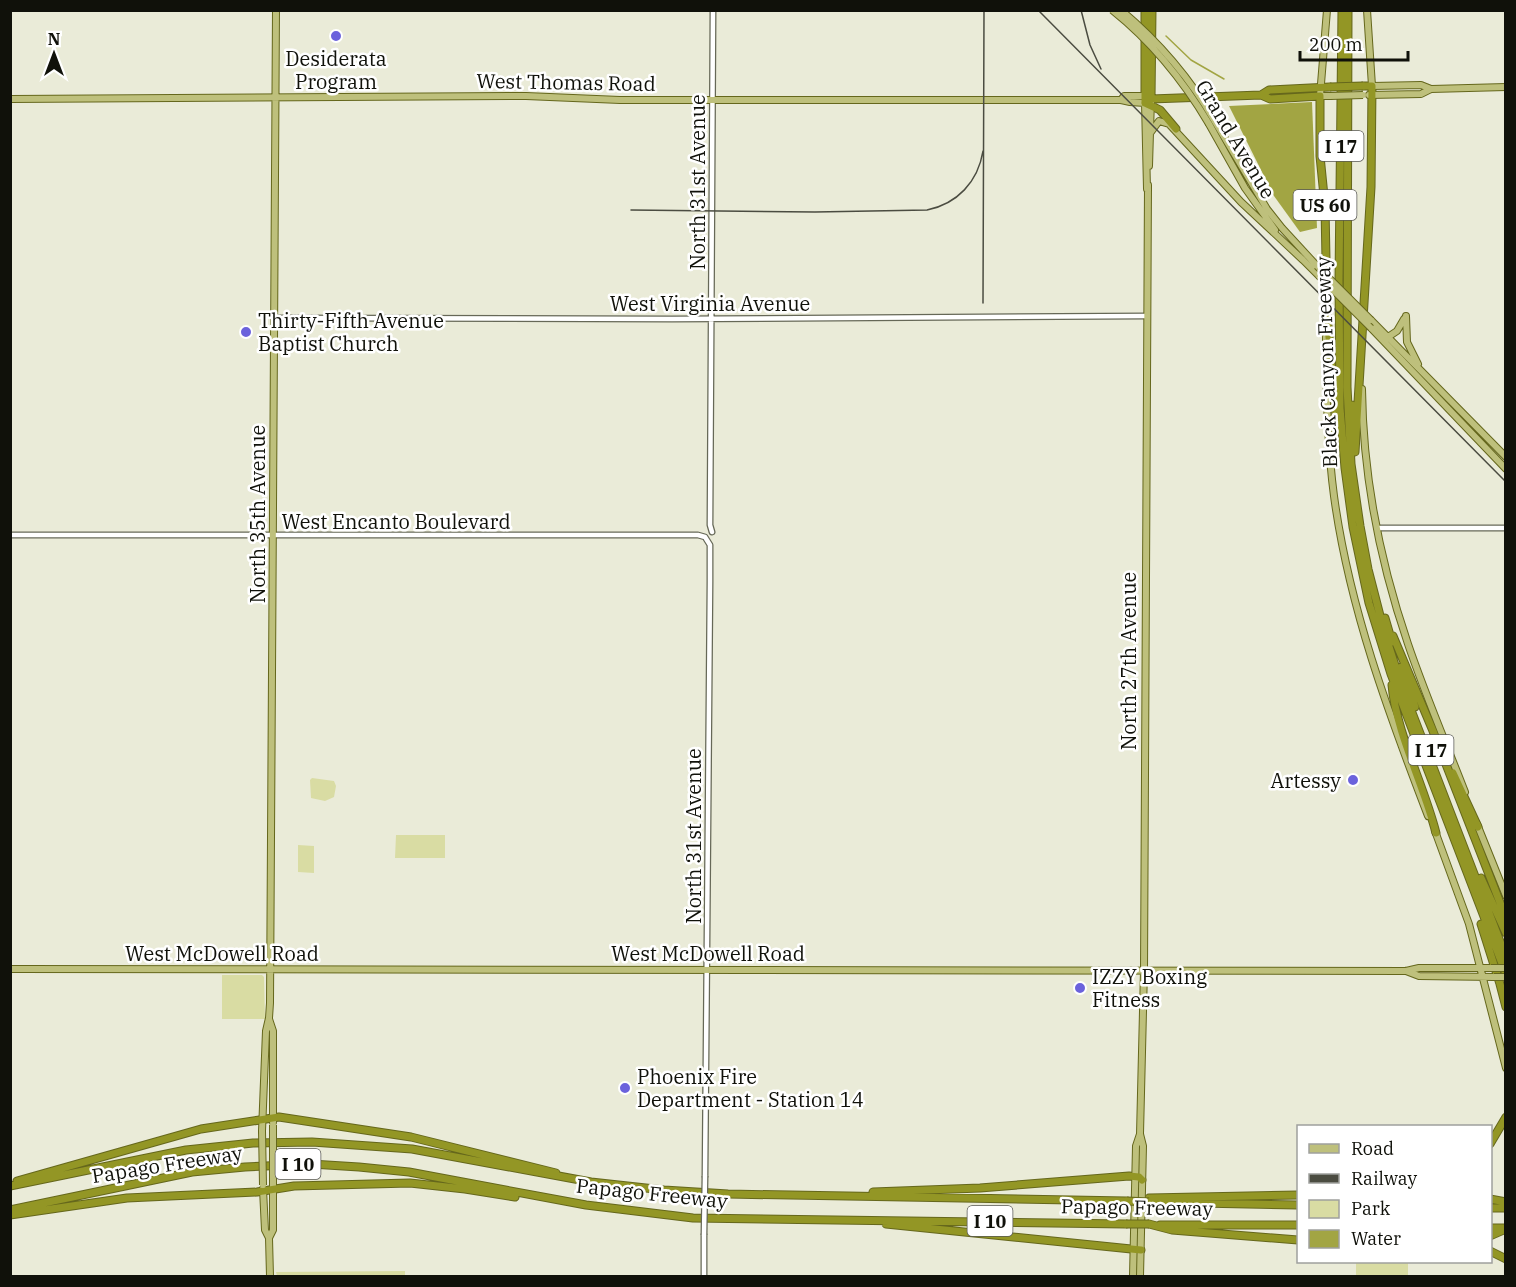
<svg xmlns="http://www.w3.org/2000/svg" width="1516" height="1287" font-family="'IBM Plex Serif',serif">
	<rect width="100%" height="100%" fill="#eaebd8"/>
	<path fill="#d9dca3" d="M312,778L334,781L336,786L334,797L325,801L311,798L310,780Z
		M396,835H445V858H395Z
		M298,845L314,846V873L298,872Z
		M222,975H262L264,977L265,1019H222Z
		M1356,1262H1408V1276H1356Z
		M405,1271V1276H277L276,1272Z"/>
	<path fill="#a2a543" d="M1312,102L1317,228L1300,232L1274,196L1229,106Z"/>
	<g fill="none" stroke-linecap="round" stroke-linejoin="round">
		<path stroke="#a2a543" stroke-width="1.5" d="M1166,36L1191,60L1224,79"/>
		<g stroke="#666857" stroke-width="7">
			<path id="minor" d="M274,318L672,319L1146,316
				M1377,528H1506
				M712,532L710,525L713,10
				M10,535H698L705,537L710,545V582L705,1176
				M704,1276V1235"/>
		</g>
		<g stroke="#65671c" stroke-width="8">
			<path id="major" d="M1327,10L1320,96H1330
				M1367,10L1372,86L1421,85L1431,89
				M1369,95L1421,94L1431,89L1506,87
				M10,99L526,96L620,100H1121L1130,102L1145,103L1147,189
				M1121,100L1124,96H1145L1151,99L1149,166
				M1214,120L1267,209L1282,228L1317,266
				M1209,124L1245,188L1275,230
				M1151,132L1159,121L1169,124L1241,202L1303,260
				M1300,257L1319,276
				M1406,316L1407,342L1418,364
				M1371,320L1506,457
				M1371,328L1506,469
				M1326,337C1326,390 1327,444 1334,496C1349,607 1388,712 1428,816
				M1388,337L1397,331L1404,319
				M1362,389C1363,475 1380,562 1408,644C1425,694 1446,743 1465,792
				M1477,824L1506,896
				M1435,831L1469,924L1506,1068
				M10,969L1406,971L1419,968H1491
				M1406,971L1419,976L1494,977
				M269,1019L273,1031V1122
				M262,1131L266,1031L269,1018L270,1003L276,10
				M263,1189L265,1230L269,1238
				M270,1276L269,1238L273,1230V1176
				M1133,1276L1136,1146L1140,1134
				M1140,1276L1143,1146L1140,1134L1144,970L1148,185"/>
		</g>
		<g stroke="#65671c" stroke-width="9">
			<path id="highway" d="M1145,10V103
				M1342,10L1339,281L1340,408L1345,468L1353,527L1369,603L1391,674L1506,974
				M1348,10L1347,387L1351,464L1360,526L1368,569L1384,631L1401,684L1506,957
				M1261,95L1270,99L1320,96V156L1325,206L1327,315L1337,427
				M1151,99L1152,10
				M1145,103L1151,99L1261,95L1269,90L1330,87
				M1145,103L1160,110L1176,129
				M1352,405L1353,433
				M1355,452L1371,187L1372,86H1363
				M1385,618L1392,642
				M1393,636L1433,731L1506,918
				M1401,667L1415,707
				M1392,685C1396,733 1424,785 1436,833
				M1453,773L1478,827
				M1481,878L1506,933
				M1481,924L1500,984L1506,1007
				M1490,1144L1506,1117
				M17,1181L201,1129L279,1117L411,1137L556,1173
				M10,1186L186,1150L253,1143L312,1142L412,1149L591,1182L664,1190L728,1194L1127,1201
				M873,1192L980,1188L1129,1176L1139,1177L1142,1180
				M1149,1198L1298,1195
				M1490,1199L1506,1202
				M1149,1202L1298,1205
				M1490,1208H1506
				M10,1210L192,1172L245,1167L311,1164L359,1167L409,1172L586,1205L693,1218L1126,1224
				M10,1215L127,1198L257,1192L294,1186L410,1183L465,1189L515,1197
				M886,1224L1141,1250
				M1149,1224L1172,1230L1298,1240
				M1160,1225H1298
				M1490,1228H1506
				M1490,1236L1506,1229
				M1490,1251L1506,1259"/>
		</g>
		<use href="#minor" stroke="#fff" stroke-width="4.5"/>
		<use href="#major" stroke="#bec07c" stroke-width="6"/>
		<use href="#highway" stroke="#939625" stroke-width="7"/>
		<path stroke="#4b4c41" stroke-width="1.5" d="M1038,10L1506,482
			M1081,10L1090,45L1101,69
			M631,210L815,212L927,210C957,204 978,182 983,151
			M983,303L984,10"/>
		<g stroke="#666857" stroke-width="7" stroke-linecap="butt">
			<path id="minor-bridge" d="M704,1235L705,1176"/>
		</g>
		<g stroke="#65671c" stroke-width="8" stroke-linecap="butt">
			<path id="major-bridge" d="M1112,10C1152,42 1183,80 1209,124
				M1121,10C1159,42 1190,78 1214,120
				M1330,96L1363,95
				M1317,266L1371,320
				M1319,276L1371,328
				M1491,968H1506
				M1494,977H1506
				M262,1131L263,1185
				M273,1176V1125"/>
		</g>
		<g stroke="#65671c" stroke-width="9" stroke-linecap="butt">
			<path id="highway-bridge" d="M1330,87L1363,86
				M1127,1201L1149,1202
				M1126,1224H1149"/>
		</g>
		<use href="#minor-bridge" stroke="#fff" stroke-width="4.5"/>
		<use href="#major-bridge" stroke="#bec07c" stroke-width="6"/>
		<use href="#highway-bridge" stroke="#939625" stroke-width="7"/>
	</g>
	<g fill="#6b62dc" stroke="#fff" stroke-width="2">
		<circle cx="336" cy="36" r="6"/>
		<circle cx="246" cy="332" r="6"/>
		<circle cx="1353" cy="780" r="6"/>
		<circle cx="1080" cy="988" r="6"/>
		<circle cx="625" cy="1088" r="6"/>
	</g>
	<g text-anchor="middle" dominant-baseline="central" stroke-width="5" stroke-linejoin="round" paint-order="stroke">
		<g fill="#fff" stroke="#585854" stroke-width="1.5">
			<rect x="1318.5" y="131" width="45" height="30" rx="4.5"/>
			<rect x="1293.5" y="190" width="63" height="30" rx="4.5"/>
			<rect x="1408.5" y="735" width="45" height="30" rx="4.5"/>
			<rect x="275.5" y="1149" width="45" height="30" rx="4.5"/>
			<rect x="967.5" y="1206" width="45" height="30" rx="4.5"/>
		</g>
		<g font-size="18" font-weight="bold" fill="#10110a">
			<text x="1341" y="146">I 17</text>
			<text x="1325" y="205">US 60</text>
			<text x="1431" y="750">I 17</text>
			<text x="298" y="1164">I 10</text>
			<text x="990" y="1221">I 10</text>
		</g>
		<g font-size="20" fill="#10110a" stroke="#fff" text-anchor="start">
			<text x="336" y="58" text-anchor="middle">Desiderata<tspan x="336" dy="23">Program</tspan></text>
			<text x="258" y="320">Thirty-Fifth Avenue<tspan x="258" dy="23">Baptist Church</tspan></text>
			<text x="1341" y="780" text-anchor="end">Artessy</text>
			<text x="1092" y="976">IZZY Boxing<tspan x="1092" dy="23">Fitness</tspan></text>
			<text x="637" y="1076">Phoenix Fire<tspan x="637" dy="23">Department - Station 14</tspan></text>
		</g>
		<g font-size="20" fill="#10110a" stroke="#fff">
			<text transform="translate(566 82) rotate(1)">West Thomas Road</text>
			<text transform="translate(1236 139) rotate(59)">Grand Avenue</text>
			<text transform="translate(697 182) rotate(-90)">North 31st Avenue</text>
			<text x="710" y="303">West Virginia Avenue</text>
			<text transform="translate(1326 362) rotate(-92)">Black Canyon Freeway</text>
			<text transform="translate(257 514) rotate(-90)">North 35th Avenue</text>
			<text x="396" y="521">West Encanto Boulevard</text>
			<text transform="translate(1128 661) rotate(-90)">North 27th Avenue</text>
			<text transform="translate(693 836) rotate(-90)">North 31st Avenue</text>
			<text x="222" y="953">West McDowell Road</text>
			<text x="708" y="953">West McDowell Road</text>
			<text transform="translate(167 1164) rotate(-9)">Papago Freeway</text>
			<text transform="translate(652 1193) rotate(6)">Papago Freeway</text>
			<text transform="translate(1137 1207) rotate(1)">Papago Freeway</text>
		</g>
	</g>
	<rect width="1516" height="1287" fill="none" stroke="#10110a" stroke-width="24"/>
	<rect x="1297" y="1125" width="195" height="138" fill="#ffffff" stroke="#9fa09d" stroke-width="1.5"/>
	<rect x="1309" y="1144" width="30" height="9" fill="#bec07c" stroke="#9fa09d" stroke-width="1.5"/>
	<text x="1351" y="1155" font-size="18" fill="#10110a">Road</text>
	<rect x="1309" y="1174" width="30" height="9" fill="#4b4c41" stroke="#9fa09d" stroke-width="1.5"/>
	<text x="1351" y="1185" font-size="18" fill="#10110a">Railway</text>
	<rect x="1309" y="1200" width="30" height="18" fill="#d9dca3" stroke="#9fa09d" stroke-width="1.5"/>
	<text x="1351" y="1215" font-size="18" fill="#10110a">Park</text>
	<rect x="1309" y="1230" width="30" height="18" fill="#a2a543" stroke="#9fa09d" stroke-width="1.5"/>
	<text x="1351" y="1245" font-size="18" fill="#10110a">Water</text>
	<g transform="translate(54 54)" stroke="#ffffff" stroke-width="4.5" paint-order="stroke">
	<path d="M0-4.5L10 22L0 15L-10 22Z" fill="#10110a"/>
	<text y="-9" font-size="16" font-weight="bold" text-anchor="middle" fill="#10110a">N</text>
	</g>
	<path d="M1300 51v9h108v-9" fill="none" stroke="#10110a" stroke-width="3"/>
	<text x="1309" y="51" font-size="18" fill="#10110a" stroke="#ffffff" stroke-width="4.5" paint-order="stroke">200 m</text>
</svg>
